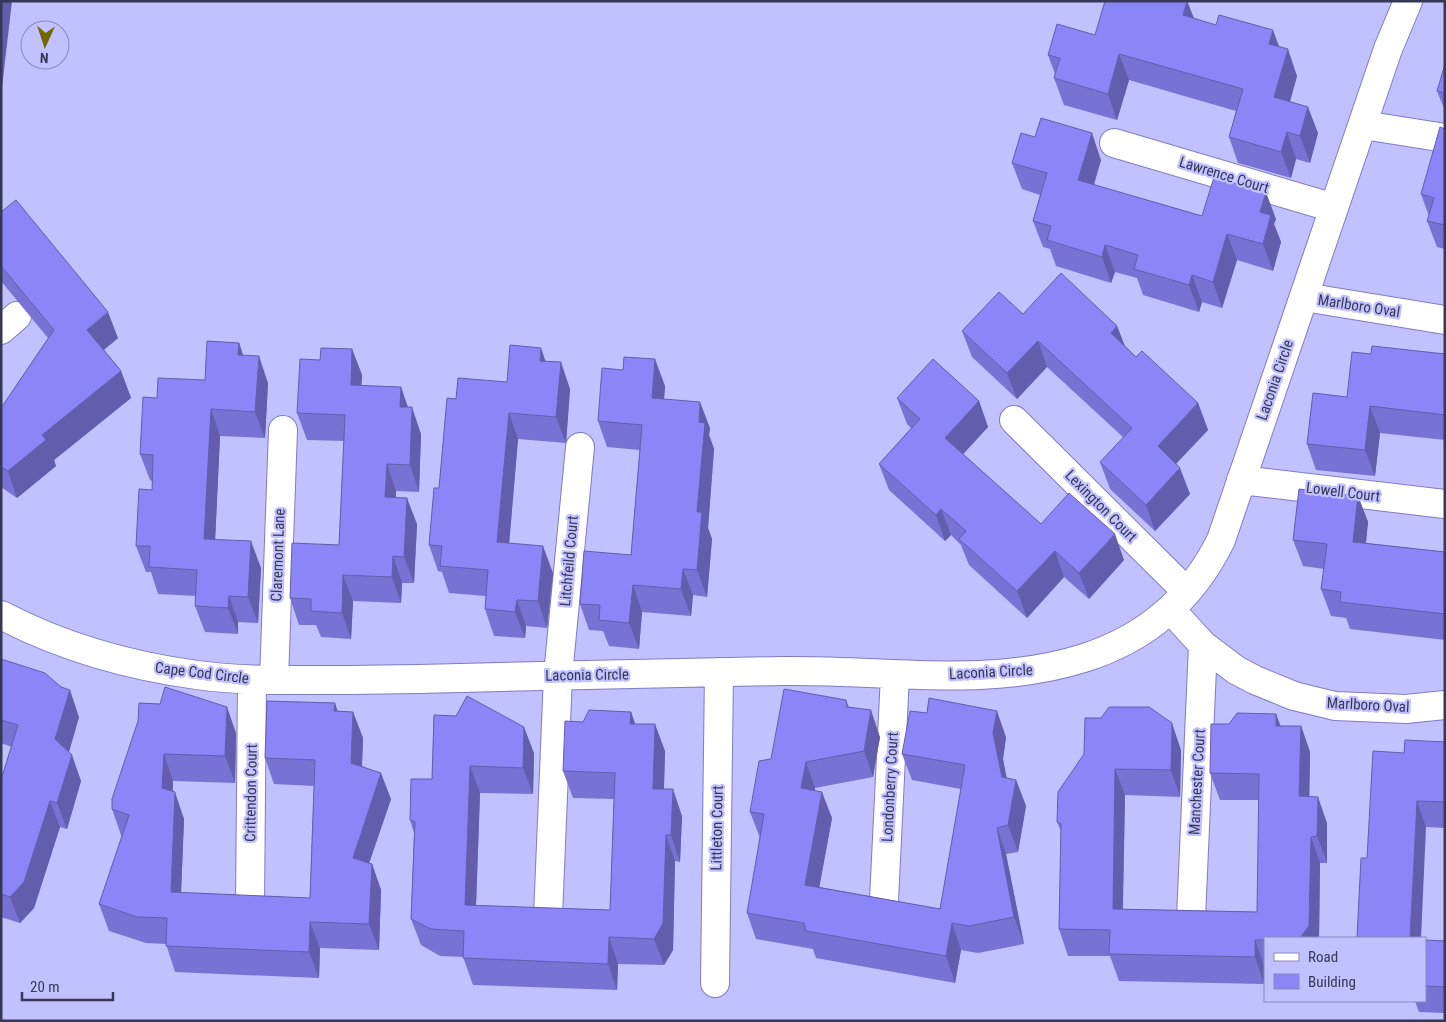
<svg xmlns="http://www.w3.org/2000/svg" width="1446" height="1022" font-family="'Roboto Condensed',sans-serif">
	<rect width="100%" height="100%" fill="#c0c1fe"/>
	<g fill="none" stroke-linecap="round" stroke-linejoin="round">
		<g stroke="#7e7cc4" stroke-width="30">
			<path id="minor" d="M1363,125L1445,138
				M1114,143L1334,208
				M1304,297L1445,320
				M1,330L17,316
				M1014,420L1187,592
				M1241,480L1445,504
				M1171,610L1203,645L1236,670L1255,680L1294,696L1335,706L1406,709L1445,705
				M1,615C62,647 130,666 197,675C240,681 283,680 326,680C371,680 416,679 461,678C568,675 676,673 783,671C884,669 986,689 1084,658C1147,638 1192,599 1221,540L1388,49L1408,1
				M274,680L283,430
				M884,900L895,675
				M250,905L252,680
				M548,917L558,675L580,447
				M1191,918L1203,645
				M715,983L719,672"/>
		</g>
		<use href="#minor" stroke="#fff" stroke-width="28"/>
	</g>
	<path fill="#7872d4" d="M1187,1L1194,18L1279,47L1297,76L1290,101L1318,133L1310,163L1296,159L1291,178L1238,163L1229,137L1236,111L1129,80L1117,120L1064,105L1054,78L1055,74L1048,55L1095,35Z
		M1445,64V111L1437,91Z
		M1445,129V249L1437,247L1427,221L1429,216L1421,194Z
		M1101,160L1094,185L1202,216L1276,219L1274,224L1281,242L1273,271L1237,260L1222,308L1202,302L1199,312L1143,295L1137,278L1115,272L1111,283L1056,266L1050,249L1043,247L1033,221L1040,195L1022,189L1012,163Z
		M1,212L118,338L104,350L121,371L131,398L54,460L56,466L17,498L1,487V408L48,338L1,281Z
		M1023,314L1117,326L1125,346L1136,357L1198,403L1208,430L1176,464L1190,494L1155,531L1110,489L1100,462L1124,438L1047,367L1017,399L972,357L962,331Z
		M239,343L243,355L268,383L265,438L220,436L215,539L261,568L258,623L238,622V634L205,632L195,606L196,596L158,594L151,572H146L136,546L152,490V481L150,480L140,454L157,398L205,380Z
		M352,349L362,375L361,386L401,387L408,407L421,434L419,492L396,491V497L417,524L414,583H402L401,603L353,601L351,639L321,637L316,625H299L290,598L339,545L344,441L307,440L297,413L320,360Z
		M1371,354H1445V440L1380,433L1375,476L1316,470L1307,444L1347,397Z
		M546,361L570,389L566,443L518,439L509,543L553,573L547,628L526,626L525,638L494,636L485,609L486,596L449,593L442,572L438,571L429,545L456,399L507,382Z
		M623,370L665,386L664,399L710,428L709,435L714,449L708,528L712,539L707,597L693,595L691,616L642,612L639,649L609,646L603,631L589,630L580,604L631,555L640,450L607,447L598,421Z
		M897,398L979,401L988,427L963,454L1041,524L1124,560L1089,599L1064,577L1027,618L969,565L961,545L951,535L945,541L889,490L879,464L911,428L907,424Z
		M1358,496L1368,522L1366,543L1445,552V640L1350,629L1346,618L1331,616L1321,589L1324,569L1303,566L1293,540Z
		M1,659L79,717L69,752L81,781L67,829L60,827L34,908L20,923L1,917V780L12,747L1,743Z
		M846,700L849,707L880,737L873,777L815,788V791L832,818L819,887L940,909L961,789L912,780L902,754L1006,737L1003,759L1006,778L1016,780L1026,806L1018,852L1006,854L1024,944L978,953L961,950L955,983L816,958L813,949L756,939L747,913L760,838L750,812L771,759Z
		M338,711L353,712L363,738L362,766L391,799L369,863L372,864L381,890L379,950L320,948L319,978L175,972L166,944L146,943L109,931L99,904L122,836L121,835L112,809L138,721L236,733L235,783L173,781V792L184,819L181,893L310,898L314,786L274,784L265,758Z
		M631,712L635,724L665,751L664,789L682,816L680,862L675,861L673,950L664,965L618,964L617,990L473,985L463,957L440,956L421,945L411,919L414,833L410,820L432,779L434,715L534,753L533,794L480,793L476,906L610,910L614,799L573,798L563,771L583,722Z
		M1281,726H1301L1310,752L1309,796L1327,823V863H1320L1319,938H1265L1264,984L1119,981L1110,956H1068L1059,929L1061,831L1057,822L1084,754L1181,750L1180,797L1125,795L1123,909L1257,912L1259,800H1220L1210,773Z
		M1445,742V828L1426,827L1367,858L1404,753Z
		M1425,940L1445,941V1013L1419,1012L1415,1001H1425Z"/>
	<path fill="#625dad" d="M1,1H12L1,96Z
		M1187,1L1197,27L1183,15Z
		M1273,30L1283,57L1269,44Z
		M1288,49L1297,76L1284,123L1274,97Z
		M1119,54L1129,80L1117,120L1108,94Z
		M1308,107L1318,133L1310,163L1300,136Z
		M1287,132L1296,159L1291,178L1281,152Z
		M1092,133L1101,160L1087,206L1078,180Z
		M1266,192L1276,219L1274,224L1281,242L1273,271L1263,244L1260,212Z
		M1227,234L1237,260L1222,308L1213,282Z
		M1105,245L1115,272L1111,283L1102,257Z
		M1192,275L1202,302L1199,312L1189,285Z
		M108,312L118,338L96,356L87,330Z
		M1117,326L1127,352L1111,333Z
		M1038,341L1047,367L1017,399L1007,373Z
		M239,343L248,370L238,355Z
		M541,348L550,374L540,361Z
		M352,349L362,375L360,412L351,385Z
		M259,356L268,383L265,438L255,412Z
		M655,359L665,386L662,424L652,398Z
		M561,362L570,389L566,443L556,417Z
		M121,371L131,398L54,460L56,466L17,498L8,471L42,435Z
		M401,387L410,414L400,407Z
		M979,401L988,427L954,464L945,438Z
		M700,402L710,428L709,435L714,449L708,528L712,539L707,597L697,570V512L699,422Z
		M1198,403L1208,430L1167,473L1158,446Z
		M1370,406L1380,433L1375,476L1365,450Z
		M412,407L421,434L419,492L410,465Z
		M211,409L220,436L214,565L204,539Z
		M509,413L518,439L507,569L497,542Z
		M387,464L396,491L395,523L385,497Z
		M1180,468L1190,494L1155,531L1146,505Z
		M1358,496L1368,522L1363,568L1353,542Z
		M407,498L417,524L414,583L404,557Z
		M941,509L951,535L945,541L936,515Z
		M1115,534L1124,560L1089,599L1079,573Z
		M251,541L261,568L258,623L248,597Z
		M543,546L553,573L547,628L538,601Z
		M1055,551L1064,577L1027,618L1017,591Z
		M393,556L402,583L401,603L392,577Z
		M683,569L693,595L691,616L681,589Z
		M343,575L353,601L351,639L342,613Z
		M633,585L642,612L639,649L629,623Z
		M229,596L238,622V634L228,608Z
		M517,600L526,626L525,638L515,612Z
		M70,690L79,717L65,765L55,739Z
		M335,703L344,730L334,711Z
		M227,707L236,733L235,783L225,756Z
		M871,710L880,737L873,777L864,751Z
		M997,711L1006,737L1003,759L1012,804L1002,777L993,733Z
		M353,712L363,738L361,789L351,763Z
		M631,712L640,738L630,724Z
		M1276,714L1286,740L1276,726Z
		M1172,723L1181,750L1180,797L1171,770Z
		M655,724L665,751L663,815L653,789Z
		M1301,726L1310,752L1309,822L1299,796Z
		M524,727L534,753L533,794L523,768Z
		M164,754L173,781L172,814L162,788Z
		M72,755L81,781L67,829L57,803Z
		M806,762L815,788L811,815L801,788Z
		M470,766L480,793L475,932L465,905Z
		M1115,769L1125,795L1122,935L1113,909Z
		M381,773L391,799L362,884L353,858Z
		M1016,780L1026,806L1018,852L1008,825Z
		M673,789L682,816L680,862L671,835Z
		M175,792L184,819L180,919L171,892Z
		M822,792L832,818L815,911L805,885Z
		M1318,797L1327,823V863L1317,836Z
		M50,801L60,827L34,908L20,923L10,897Z
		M1417,801L1426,827L1421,938H1410Z
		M997,828L1006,854L1024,944L1014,917Z
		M666,835L675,861L673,950L664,965L654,939Z
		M1311,837L1320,863L1319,938H1300Z
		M372,864L381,890L379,950L369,924Z
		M310,922L320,948L319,978L309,952Z
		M952,923L961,950L955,983L946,956Z
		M609,937L618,964L617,990L608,964Z
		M1255,940L1264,966V984L1255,957Z"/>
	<path fill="#8c85f7" stroke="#625dad" d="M1105,1H1187L1183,15L1216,25L1219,15L1273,30L1269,44L1288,49L1274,97L1308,107L1300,136L1287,132L1281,152L1229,137L1243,89L1119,54L1108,94L1054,78L1060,58L1048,55L1057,24L1095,35Z
		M1445,64V93L1437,91Z
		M1041,118L1092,133L1078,180L1202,216L1214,177L1266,192L1260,212L1271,215L1263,244L1227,234L1213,282L1192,275L1189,285L1134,269L1138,255L1105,245L1102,257L1047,240L1051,226L1033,221L1047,173L1012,163L1021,133L1035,137Z
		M1440,127L1445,129V225L1427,221L1434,198L1421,194Z
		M16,200L108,312L87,330L121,371L42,435L46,440L8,471L1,467V408L54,330L1,266V212Z
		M1061,273L1117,326L1111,333L1136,357L1142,351L1198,403L1158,446L1180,468L1146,505L1100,462L1132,428L1038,341L1007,373L962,331L999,292L1023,314Z
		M207,341L239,343L238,355L259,356L255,412L211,409L204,539L251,541L248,597L229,596L228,608L195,606L197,570L149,567L150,546H136L139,489L152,490L153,455L140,454L143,397L157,398L158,378L205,380Z
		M510,345L541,348L540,361L561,362L556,417L509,413L497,542L543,546L538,601L517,600L515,612L485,609L488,570L440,566L442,546L429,545L434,488H439L447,398L456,399L458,378L507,382Z
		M1372,346L1445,354V415L1370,406L1365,450L1307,444L1313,393L1347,397L1352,352L1371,354Z
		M321,348L352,349L351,385L401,387L400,407H412L410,465L387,464L385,497L407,498L404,557L393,556L392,577L343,575L342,613L311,611V599L290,598L292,543L339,545L345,415L297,413L300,359L320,360Z
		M624,357L655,359L652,398L700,402L699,422L705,423L697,512H702L697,570L683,569L681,589L633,585L629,623L599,620L600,605L580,604L584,551L631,555L642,425L598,421L602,368L623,370Z
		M933,359L979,401L945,438L1041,524L1069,493L1115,534L1079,573L1055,551L1017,591L959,539L966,531L941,509L936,515L879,464L920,419L897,398Z
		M1299,489L1358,496L1353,542L1445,552V614L1340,602L1341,592L1321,589L1327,544L1293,540Z
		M1,659L45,673L61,687L70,690L55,739L72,755L57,803L50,801L24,882L10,897L1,894V780L18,725L1,720Z
		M165,687L227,707L225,756L164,754L162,788L175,792L171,892L310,898L315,760L265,758L267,701L335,703L334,711L353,712L351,763L381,773L353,858L372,864L369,924L310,922L309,952L166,946L167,918L137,917L99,904L129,815L112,809V799L138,721L139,703L160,704Z
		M784,689L846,700L847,707L871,710L864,751L806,762L801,788L822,792L805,885L940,909L965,765L902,754L910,711L927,713L929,698L997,711L993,733L1002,777L1016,780L1008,825L997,828L1014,917L969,926L952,923L946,956L806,931L804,923L747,913L764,814L750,812L759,761L771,759Z
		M467,696L524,727L523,768L470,766L465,905L610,910L615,773L563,771L565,721L583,722L589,710L631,712L630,724H655L653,789H673L671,835H666L663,923L654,939L609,937L608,964L463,958L464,931L431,929L411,919L415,822L410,820L411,779H432L434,715L456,716Z
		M1109,707H1149L1172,723L1171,770L1115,769L1113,909L1257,912L1259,774L1210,773L1211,724H1229L1237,713L1276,714V726H1301L1299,796L1318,797L1317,836L1311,837L1309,926L1300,938H1265V940H1255V957L1109,954L1110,930L1059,929L1061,824L1057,822L1058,792L1084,754L1085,718H1101Z
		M1405,740L1445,742V802L1417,801L1410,938H1357L1361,858H1367L1373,751L1404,753Z
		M1425,940L1445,941V987L1425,986Z"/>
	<g text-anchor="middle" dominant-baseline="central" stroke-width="4.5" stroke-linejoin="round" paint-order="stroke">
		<g font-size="15" fill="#373756" stroke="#c0c1fe">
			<text transform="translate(1224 175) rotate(17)">Lawrence Court</text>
			<text transform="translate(1359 306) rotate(9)">Marlboro Oval</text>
			<text transform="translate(1275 380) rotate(-71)">Laconia Circle</text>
			<text transform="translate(1343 492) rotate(7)">Lowell Court</text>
			<text transform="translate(1101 506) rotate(45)">Lexington Court</text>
			<text transform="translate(278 555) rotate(-88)">Claremont Lane</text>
			<text transform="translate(569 561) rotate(-85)">Litchfeild Court</text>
			<text transform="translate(991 672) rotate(-3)">Laconia Circle</text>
			<text transform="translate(202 673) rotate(7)">Cape Cod Circle</text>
			<text transform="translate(587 675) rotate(-1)">Laconia Circle</text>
			<text transform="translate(1368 705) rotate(3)">Marlboro Oval</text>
			<text transform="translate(1197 782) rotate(-87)">Manchester Court</text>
			<text transform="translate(890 787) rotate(-87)">Londonberry Court</text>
			<text transform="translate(251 793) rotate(-89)">Crittendon Court</text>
			<text transform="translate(717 828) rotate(-89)">Littleton Court</text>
		</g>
	</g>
	<rect width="1446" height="1022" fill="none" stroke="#373756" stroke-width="5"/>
	<rect x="1264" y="937" width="162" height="65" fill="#c0c1fe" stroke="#898abb"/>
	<rect x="1274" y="953" width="25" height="8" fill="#ffffff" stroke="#898abb"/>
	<text x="1308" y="962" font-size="15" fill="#373756">Road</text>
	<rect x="1274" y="974" width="25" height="15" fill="#8c85f7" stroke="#898abb"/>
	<text x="1308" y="987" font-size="15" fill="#373756">Building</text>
	<g transform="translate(45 45) rotate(183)"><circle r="24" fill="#c0c1fe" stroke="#898abb"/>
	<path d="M0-4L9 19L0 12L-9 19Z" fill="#726902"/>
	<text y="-8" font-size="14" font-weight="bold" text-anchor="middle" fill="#373756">N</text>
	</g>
	<path d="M22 992v8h91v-8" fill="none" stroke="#373756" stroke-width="2.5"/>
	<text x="30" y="992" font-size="15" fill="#373756" stroke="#c0c1fe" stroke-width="4" paint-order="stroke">20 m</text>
</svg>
